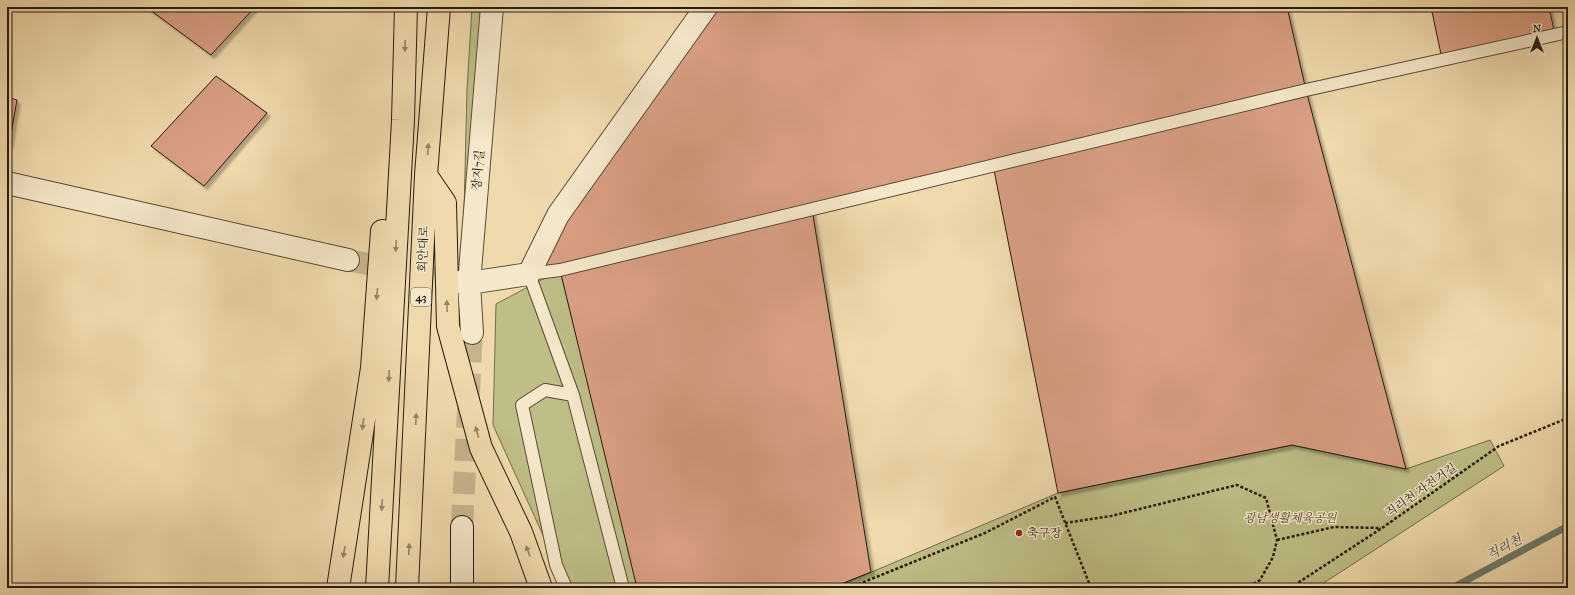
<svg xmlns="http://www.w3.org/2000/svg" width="1575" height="595" font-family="'IM FELL French Canon','Noto Serif KR',serif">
	<defs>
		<filter id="shadow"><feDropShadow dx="3.5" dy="3.5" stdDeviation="1" flood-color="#0004"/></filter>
	</defs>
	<rect width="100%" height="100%" fill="#f0daad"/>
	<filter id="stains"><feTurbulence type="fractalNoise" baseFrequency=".005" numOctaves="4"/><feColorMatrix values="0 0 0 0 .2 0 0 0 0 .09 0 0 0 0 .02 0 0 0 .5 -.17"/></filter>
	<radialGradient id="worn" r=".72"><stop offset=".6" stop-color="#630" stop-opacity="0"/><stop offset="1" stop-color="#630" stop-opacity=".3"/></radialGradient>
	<path fill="#bebe86" stroke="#726c4c" d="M472,7H482L463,253L467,90Z
		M560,270L640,588H567L493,425L496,304Z
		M1490,440L1504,466L1316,588H834L1058,493L1292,445L1406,469Z"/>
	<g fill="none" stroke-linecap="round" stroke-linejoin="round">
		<path stroke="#6c7b6b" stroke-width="7" d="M1452,588L1568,526"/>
	</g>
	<path fill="#d99f83" stroke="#251b11" filter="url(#shadow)" d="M146,7H255L211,55Z
		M710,7H1287L1306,90L529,274Z
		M1431,7H1549L1555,35L1442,59Z
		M216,76L267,113L204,186L151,146Z
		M1306,90L1406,469L1292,445L1058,493L993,165Z
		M7,97L17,100L9,145H7Z
		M812,209L871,572L831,588H637L560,270Z"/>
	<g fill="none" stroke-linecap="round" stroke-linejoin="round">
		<path stroke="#c7b48e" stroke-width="22" stroke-dasharray="22 11" stroke-linecap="butt" d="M348,260L456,282
			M462,527L472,333"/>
		<g stroke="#584b38" stroke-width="14">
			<path id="lane" d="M566,588L556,565L522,405L545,390L573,395
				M623,588L573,395L529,274L560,270L1306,90L1568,32"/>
		</g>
		<g stroke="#584b38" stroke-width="24">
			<path id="street" d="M7,183L348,260
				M456,282L469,283L529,274L558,215L706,7
				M472,333L469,283L492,7"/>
		</g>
		<g stroke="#251b11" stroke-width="24">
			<path id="secondary" d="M462,588V527"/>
		</g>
		<g stroke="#251b11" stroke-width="24">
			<path id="highway" d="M426,175L445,203L448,326L481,448L521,532L541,588
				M338,588L372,368L382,231
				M377,588L403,120L406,7
				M407,588L426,175L439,7"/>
		</g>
		<path stroke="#251b11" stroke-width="2.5" stroke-dasharray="3 2" stroke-linecap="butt" d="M1065,523L1111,516L1237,485L1266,498L1277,540L1273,557L1260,580L1247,588
			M1277,540L1334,527L1381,528
			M849,588L985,533L1055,497L1091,588
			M1290,588L1382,528L1499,446L1568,418"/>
		<use href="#lane" stroke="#f5e7ca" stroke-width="12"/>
		<use href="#street" stroke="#f5e7ca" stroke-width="22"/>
		<use href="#secondary" stroke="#f5e7ca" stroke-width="22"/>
		<use href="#highway" stroke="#f0daad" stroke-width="22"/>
	</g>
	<defs><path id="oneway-solid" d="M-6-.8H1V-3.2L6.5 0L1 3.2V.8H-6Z"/></defs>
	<g fill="#958467">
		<use href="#oneway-solid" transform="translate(405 46) rotate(92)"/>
		<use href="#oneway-solid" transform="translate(428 149) rotate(-86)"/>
		<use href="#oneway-solid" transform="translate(396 246) rotate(93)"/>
		<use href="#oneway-solid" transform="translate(377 294) rotate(95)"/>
		<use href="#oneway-solid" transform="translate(447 306) rotate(-92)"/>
		<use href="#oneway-solid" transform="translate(389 376) rotate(93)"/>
		<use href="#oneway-solid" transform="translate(416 419) rotate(-87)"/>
		<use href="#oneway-solid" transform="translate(363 424) rotate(98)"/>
		<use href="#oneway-solid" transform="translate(477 432) rotate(-105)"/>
		<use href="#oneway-solid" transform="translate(382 505) rotate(93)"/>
		<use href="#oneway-solid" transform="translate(409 549) rotate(-87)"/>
		<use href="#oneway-solid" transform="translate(528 551) rotate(-110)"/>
		<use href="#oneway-solid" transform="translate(344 552) rotate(100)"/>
	</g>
	<circle fill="#8f2418" stroke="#f5e7ca" stroke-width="1.5" cx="1019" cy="533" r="4"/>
	<g text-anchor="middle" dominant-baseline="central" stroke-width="3" stroke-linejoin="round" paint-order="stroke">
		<rect fill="#f5e7ca" stroke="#635848" stroke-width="1" x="411" y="288" width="20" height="18" rx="3"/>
		<g font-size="11" font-weight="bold" fill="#251b11">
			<text x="421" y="297">43</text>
		</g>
		<g font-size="12" fill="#251b11" stroke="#f5e7ca">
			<text transform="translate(478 170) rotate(-85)">장지7길</text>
			<text transform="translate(423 249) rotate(-88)">회안대로</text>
			<text transform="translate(1421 490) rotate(-35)">직리천 자전거길</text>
		</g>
		<g font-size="12" font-style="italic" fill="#534c34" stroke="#f5e7ca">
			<text x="1290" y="518">광남생활체육공원</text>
		</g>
		<g font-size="12" fill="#251b11" stroke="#f5e7ca" text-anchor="start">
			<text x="1027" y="533">축구장</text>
		</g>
		<g font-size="13" font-style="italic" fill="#484b3e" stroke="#f5e7ca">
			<text transform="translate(1504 547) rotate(-28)">직리천</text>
		</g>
	</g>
	<rect width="1575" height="595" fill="none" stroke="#f0daad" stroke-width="24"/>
	<rect x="8" y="8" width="1559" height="579" fill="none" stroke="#251b11" stroke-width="2"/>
	<rect x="12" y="12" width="1551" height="571" fill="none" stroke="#251b11"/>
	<g transform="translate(1537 38)" stroke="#f5e7ca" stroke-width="3" paint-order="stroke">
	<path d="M0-3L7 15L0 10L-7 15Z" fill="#251b11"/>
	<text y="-6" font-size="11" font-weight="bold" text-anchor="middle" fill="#251b11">N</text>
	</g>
	<rect width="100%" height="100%" filter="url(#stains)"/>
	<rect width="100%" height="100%" fill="url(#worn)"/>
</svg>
